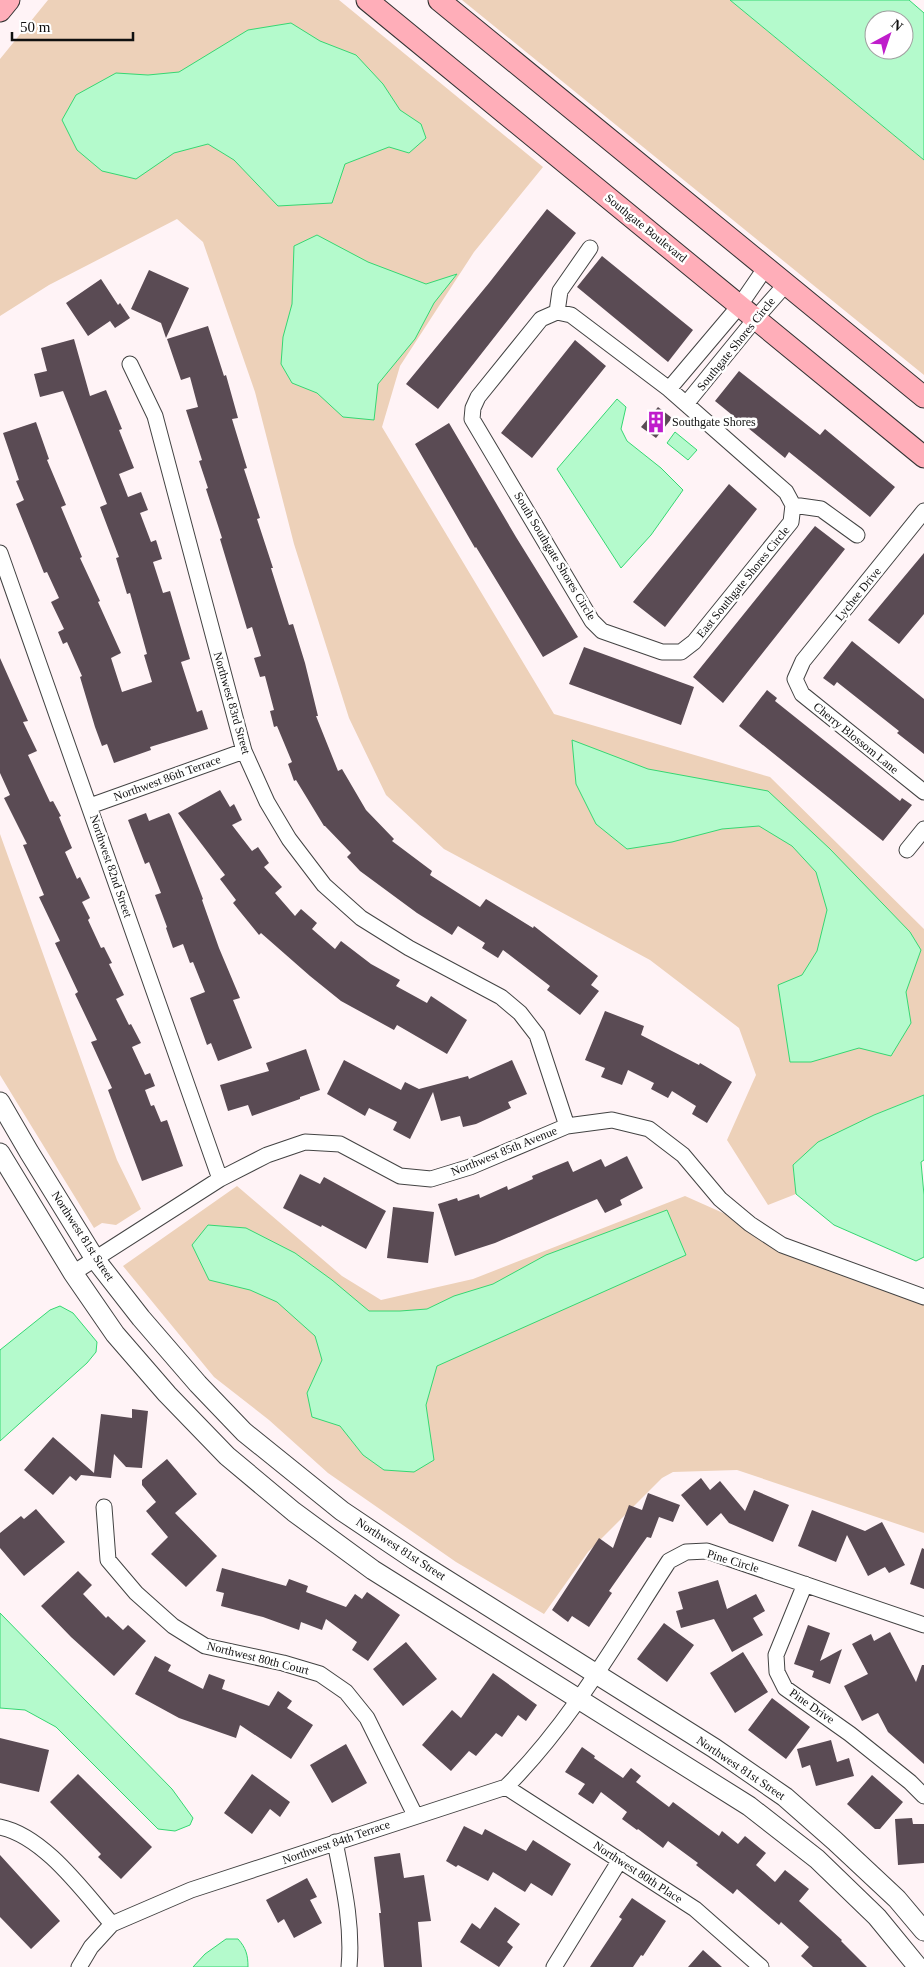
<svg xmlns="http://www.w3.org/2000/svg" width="924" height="1967" font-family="'Times New Roman',serif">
	<rect width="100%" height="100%" fill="#fff3f6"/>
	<path fill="#edd1b9" d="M48,0H339L543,167L474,252L400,366L382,427L554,714L770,777L924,929V1095L874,1115L793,1165L796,1194L768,1205L727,1140L756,1075L739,1028L650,960L444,849L386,795L349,718L294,544L255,392L203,242L177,219L49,285L0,316V59Z
		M462,0H730L924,160V375Z
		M0,834L117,1160L141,1209L116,1225L102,1223L94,1228L0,1075Z
		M237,1186L342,1276L381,1300L473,1279L685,1196L924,1303V1533L737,1470L673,1472L662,1478L588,1552L544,1614L456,1562L328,1473L269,1420L214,1377L123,1266Z"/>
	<path fill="#b4facc" stroke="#35d772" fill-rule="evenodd" d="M730,0H909L924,13V160ZM874,20H904V50H874Z
		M291,23L320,41L356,55L383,84L400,110L421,124L426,138L409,153L389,147L345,164L332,203L278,206L234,160L208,144L174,153L136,179L102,171L77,150L62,120L76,95L116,73L148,75L179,72L248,30Z
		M317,235L368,262L426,284L457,274L434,303L415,339L378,384L374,420L343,417L317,393L292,383L281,364L283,337L292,304L294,246Z
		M617,399L626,407L621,429L627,441L661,468L683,490L651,535L621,568L557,469Z
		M675,432L697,450L688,460L667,443Z
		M572,740L648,769L768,791L830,849L910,932L921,950L906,992L911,1023L891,1056L859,1048L811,1062H790L778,985L802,975L817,951L827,910L816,872L792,846L759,826L722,829L672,842L627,849L596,824L576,784Z
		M924,1095V1160L921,1162L924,1195V1257L916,1261L834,1225L796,1194L793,1165L818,1142L874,1115Z
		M667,1210L686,1255L437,1366L426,1405L434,1460L414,1472L384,1470L363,1455L340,1426L312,1417L307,1393L322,1360L315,1336L277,1302L250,1290L209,1280L192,1245L208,1225L246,1228L295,1253L332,1280L369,1311H400L427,1309L454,1296L493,1284L546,1255Z
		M60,1306L73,1313L97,1342L96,1352L87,1363L0,1441V1350L50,1310Z
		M0,1613L172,1789L193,1818L190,1825L175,1831L158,1829L56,1727L25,1710L0,1708Z
		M226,1939H238C246,1948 248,1955 248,1967H193L205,1954Z"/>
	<path fill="#5a4b54" d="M547,209L576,233L438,409L406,384L489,283Z
		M602,256L693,330L668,362L577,287Z
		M149,270L189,288L166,338L161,323L131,309Z
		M101,279L118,305L120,303L130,318L115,328L110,321L88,336L66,303Z
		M208,326L224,376L226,375L238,418L232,419L247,468L244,469L260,518L257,519L273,568H271L289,625L293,624L305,663L318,716H316L338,771L342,769L366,810L394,839L392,841L432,871L430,875L480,907L486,899L533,928L534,926L598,976L591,985L599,991L580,1015L547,990L550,986L503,950L498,958L482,948L485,943L458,926L452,935L417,913L360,871L347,857L351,853L325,826H324L296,780L294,781L288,764L292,762L277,726L274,727L270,711L274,710L265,676L260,677L254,658L261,656L252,627L247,629L220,539L222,538L206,489L208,488L199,461L202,460L186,410L198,407L190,377L181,380L167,339Z
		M74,339L90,396L106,390L122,429L119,430L134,468L119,474L128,497L141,492L148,510L140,513L151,542L156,540L162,559L153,562L163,593L170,591L190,659L181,662L197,712L202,710L208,729L150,747L151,750L114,763L107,744L102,746L95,727L80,677L82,676L67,642L63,644L58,632L64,629L51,602L59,598L47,572L44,573L16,504L24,500L16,481L19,480L3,433L36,422L49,459L47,460L66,505L61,507L82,557L80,558L100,601L98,602L121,653L111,658L122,692L152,682L144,655L147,654L130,593L127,594L116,558L119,557L100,507L107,504L63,391L40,397L34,374L47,371L41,348Z
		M575,340L606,366L532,458L501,433Z
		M739,371L820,435L825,429L895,487L870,517L789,452L785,458L715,401Z
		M658,407L672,418L656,438L641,427Z
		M449,423L516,537L578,637L543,657L476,547L475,548L415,444Z
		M729,484L757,509L665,627L633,602Z
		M815,526L845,549L723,703L693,677Z
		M924,553V614L899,644L868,620Z
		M852,641L924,699V754L897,733L899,731L837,682L834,686L823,678Z
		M584,647L694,687L681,725L569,684Z
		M0,658L28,721L23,722L37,751L28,755L50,802L53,801L61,816L59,817L72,848L65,852L77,879L80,877L90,898L82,902L90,918L88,920L101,948L104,947L112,963L109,964L124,995L116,999L129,1025L131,1024L141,1043L132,1047L145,1075L150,1073L155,1086L145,1090L151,1106L154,1105L161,1122L167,1120L183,1166L142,1181L108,1090L112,1088L91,1042L97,1040L75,994L78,992L55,943L60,941L39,897L44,895L23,845L27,844L4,798L10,795L0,773Z
		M767,690L777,698L775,701L900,801L902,798L912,805L883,841L739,726Z
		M220,790L230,807L234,804L242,820L232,825L252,851L258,847L269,863L264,867L282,887L275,893L295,916L301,909L317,923L312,929L335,949L341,941L371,964L400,980L396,986L427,1003L431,996L467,1020L447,1054L397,1025L394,1030L341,1001L310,976L261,933L259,935L233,903L236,900L220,879L225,875L178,813Z
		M146,813L149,821L169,813L171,816L203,899L202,900L219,948L240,998L233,1000L252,1048L218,1061L211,1043L207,1045L190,998L205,992L193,962L190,963L183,944L173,948L166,928L167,927L155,895L161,893L149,862L145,864L128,820Z
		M605,1011L644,1026L641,1035L699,1065L700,1063L732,1082L707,1123L692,1114L696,1106L672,1091L668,1098L651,1089L654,1083L628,1070L622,1085L601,1077L605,1068L585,1060Z
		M306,1049L320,1090L300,1097V1099L252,1116L248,1105L228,1111L220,1085L269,1071L266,1063Z
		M344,1060L401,1090L405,1082L419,1089L468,1076L469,1079L512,1060L527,1094L508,1102L511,1108L476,1124L463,1127L460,1116L441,1121L433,1092L410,1139L393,1130L397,1122L369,1108L365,1116L327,1094Z
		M627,1156L643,1188L620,1200L622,1205L605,1213L597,1199L495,1243L455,1256L438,1204L457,1198L458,1201L479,1194L480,1198L507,1186L508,1190L533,1179L532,1176L568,1161L573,1172L601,1159L605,1167Z
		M300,1174L320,1184L324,1177L386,1211L366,1249L322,1225L321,1227L283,1208Z
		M393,1207L434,1212L428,1263L387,1258Z
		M132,1409L148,1411L142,1468L126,1467L114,1454L111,1478L81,1475L76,1481L70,1476L53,1495L24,1470L53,1437L94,1473L101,1414L132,1418Z
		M167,1459L197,1494L175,1513L217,1556L186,1587L151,1554L168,1537L146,1511L156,1502L142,1485V1480Z
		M701,1478L710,1490L720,1481L745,1511L754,1490L789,1505L773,1542L729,1523L721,1513L707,1526L681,1495Z
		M648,1493L680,1505L673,1522L659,1517L651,1538L647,1537L609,1591L612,1593L589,1627L572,1616L568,1622L552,1610L599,1538L613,1548L629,1505L642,1510Z
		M36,1509L65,1542L24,1576L0,1548V1533L21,1516L24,1519Z
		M812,1510L865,1531L882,1522L905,1565L889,1573L885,1567L868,1576L847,1535L836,1562L798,1546Z
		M922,1548L924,1549V1589L910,1584Z
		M222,1568L286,1586L289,1579L308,1586L306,1592L346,1607L355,1594L362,1599L367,1592L400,1615L368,1661L352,1650L357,1642L326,1619L322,1630L301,1622L299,1630L263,1617L221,1606L224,1593L216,1591Z
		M78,1571L92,1585L83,1594L106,1618L108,1616L123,1630L128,1625L146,1641L114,1676L71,1637L41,1606Z
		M718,1580L727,1609L756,1594L765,1611L753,1618L763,1635L732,1652L714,1619L681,1628L676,1611L683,1609L678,1592Z
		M664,1623L694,1645L667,1682L637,1659Z
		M808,1625L830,1633L820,1661L842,1649L830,1684L812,1677L814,1671L794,1664Z
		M890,1632L916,1682L922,1665H924V1764L888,1732L878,1713L862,1721L844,1686L868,1674L852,1644L871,1634L874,1641Z
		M406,1642L437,1679L403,1706L373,1669Z
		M743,1652L768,1692L735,1713L710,1673Z
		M155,1656L171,1665L168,1671L203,1689L209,1674L225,1680L222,1689L269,1706L278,1691L292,1701L287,1708L313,1725L291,1759L240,1725L236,1738L179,1718L135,1694Z
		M493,1673L537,1705L526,1721L518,1715L502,1737L496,1733L476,1756L469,1751L451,1771L422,1745L452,1710L461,1718Z
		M772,1698L810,1727L786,1759L748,1730Z
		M0,1738L49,1750L39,1792L0,1783Z
		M831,1740L837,1762L849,1758L854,1776L816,1786L810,1765L802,1768L797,1749Z
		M346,1744L367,1783L332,1803L310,1765Z
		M582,1747L595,1756L594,1758L623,1778L631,1768L641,1776L636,1782L669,1807L673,1802L719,1836L722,1831L738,1844L745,1836L766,1853L756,1865L775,1882L785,1870L809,1889L799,1901L842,1940L841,1941L867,1967H813L801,1956L809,1947L781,1922L779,1925L737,1889L733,1894L696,1865L698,1863L668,1841L663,1848L638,1829L637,1830L622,1819L627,1812L601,1792L593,1804L578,1794L585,1784L565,1772Z
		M78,1774L152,1847L121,1879L98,1857L101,1854L50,1802Z
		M252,1774L290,1802L280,1817L270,1809L252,1834L224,1813Z
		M872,1775L903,1802L880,1829H875L847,1804Z
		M912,1818L913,1824H924V1863L898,1865L895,1819Z
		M464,1826L482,1835L485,1829L526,1851L533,1840L571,1864L552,1896L531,1883L525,1892L493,1872L488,1881L458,1865L456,1867L446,1861Z
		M400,1853L404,1878L424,1875L431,1921L418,1922L422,1967H384L379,1913H381L374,1857Z
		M0,1855L60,1921L31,1949L0,1917Z
		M307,1878L317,1897L310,1900L322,1923L294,1938L284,1919L278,1923L266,1900Z
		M632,1898L666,1921L643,1956L641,1955L633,1967H590L622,1919L619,1917Z
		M495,1907L520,1924L507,1942L513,1947L499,1967L460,1942L472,1923L480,1929Z
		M703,1950L722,1967H688Z"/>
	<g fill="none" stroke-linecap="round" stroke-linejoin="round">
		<g stroke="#434343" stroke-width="17">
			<path id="minor" d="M590,248L560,291L557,312L541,319L478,397L473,408L472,419L592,621L602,631L662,652H681L694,642L791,522L793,505
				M557,312L571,315L669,389L786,492L793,505L821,509L857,535
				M130,364L155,416L244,751L267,802L289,839L324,885L361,918L409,948L501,997L520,1013L537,1035L567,1126
				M669,389L740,305L766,267
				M686,404L756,318L786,284
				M924,511L803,661L795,679L802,694L924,792
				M0,553L220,1179
				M90,806L244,751
				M907,850L924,829
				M73,1273L220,1179L267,1155L305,1142L340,1144L400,1176L431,1179L470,1167L567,1126L612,1120L649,1129L683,1155L720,1199L750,1224L782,1245L924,1297
				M104,1507L108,1560L136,1593L173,1626L205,1646L283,1663L320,1674L346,1692L367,1718L415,1815
				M805,1584L776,1655L777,1672L785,1688L850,1734L910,1782L924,1796
				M506,1787L695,1909L761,1967
				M0,1827C44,1836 83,1891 112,1924
				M335,1842C343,1883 353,1925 349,1967
				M79,1967L91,1947L112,1924L191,1890L506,1787C572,1721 618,1639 669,1561L686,1552L707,1551L924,1625
				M554,1967L620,1860"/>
		</g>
		<g stroke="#434343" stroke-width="21">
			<path id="tertiary" d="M0,1102L29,1152L95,1259L141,1318L198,1384L244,1432L342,1511L415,1560L714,1748L785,1797L835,1841L897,1899L924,1931
				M0,1153L73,1273L115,1334L167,1394L227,1456L294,1512L373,1570L749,1806L817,1859L877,1917L918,1967"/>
		</g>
		<g stroke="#323232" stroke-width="23">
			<path id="secondary" d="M367,0L924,457
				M439,0L924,397
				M0,11L9,0"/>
		</g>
		<use href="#minor" stroke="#fff" stroke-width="15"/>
		<use href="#tertiary" stroke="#fff" stroke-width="19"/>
		<use href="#secondary" stroke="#ffaeb9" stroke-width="21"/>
	</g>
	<defs>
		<g id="building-bare" transform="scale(1.725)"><path d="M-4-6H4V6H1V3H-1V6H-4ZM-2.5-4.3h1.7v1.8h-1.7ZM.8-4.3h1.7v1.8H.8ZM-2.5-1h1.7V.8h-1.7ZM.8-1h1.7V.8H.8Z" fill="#bf1dcb" stroke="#fff" stroke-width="2.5" paint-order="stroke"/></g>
	</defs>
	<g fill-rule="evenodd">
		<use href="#building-bare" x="656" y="422"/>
	</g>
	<g text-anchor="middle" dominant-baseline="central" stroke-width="5" stroke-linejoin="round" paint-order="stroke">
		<g font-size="12" fill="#101010" stroke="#fff">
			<text transform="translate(646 228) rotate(39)">Southgate Boulevard</text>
			<text transform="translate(736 344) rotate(-51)">Southgate Shores Circle</text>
			<text transform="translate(555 556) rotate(59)">South Southgate Shores Circle</text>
			<text transform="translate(743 582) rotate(-51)">East Southgate Shores Circle</text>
			<text transform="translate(858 594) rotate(-51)">Lychee Drive</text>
			<text transform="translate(232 703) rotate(74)">Northwest 83rd Street</text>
			<text transform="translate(856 738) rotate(39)">Cherry Blossom Lane</text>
			<text transform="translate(167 778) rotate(-20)">Northwest 86th Terrace</text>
			<text transform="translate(111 866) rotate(71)">Northwest 82nd Street</text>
			<text transform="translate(504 1151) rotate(-22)">Northwest 85th Avenue</text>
			<text transform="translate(83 1236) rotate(57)">Northwest 81st Street</text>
			<text transform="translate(401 1549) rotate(33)">Northwest 81st Street</text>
			<text transform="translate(733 1561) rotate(17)">Pine Circle</text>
			<text transform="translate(258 1658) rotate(14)">Northwest 80th Court</text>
			<text transform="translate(812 1706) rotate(35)">Pine Drive</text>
			<text transform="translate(741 1768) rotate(34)">Northwest 81st Street</text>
			<text transform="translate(336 1842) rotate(-19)">Northwest 84th Terrace</text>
			<text transform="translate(638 1872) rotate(33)">Northwest 80th Place</text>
		</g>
		<g font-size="12" fill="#101010" stroke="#fff" text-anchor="start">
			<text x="672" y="422">Southgate Shores</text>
		</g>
	</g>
	<g transform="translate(889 35) rotate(40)"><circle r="24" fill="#ffffff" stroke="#9f9f9f"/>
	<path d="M0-4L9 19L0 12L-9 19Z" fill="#bf1dcb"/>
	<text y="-8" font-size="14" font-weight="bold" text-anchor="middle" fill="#101010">N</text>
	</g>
	<path d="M12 32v8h121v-8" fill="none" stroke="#101010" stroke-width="2.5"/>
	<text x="20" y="32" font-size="15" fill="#101010" stroke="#ffffff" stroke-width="4" paint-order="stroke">50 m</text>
</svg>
